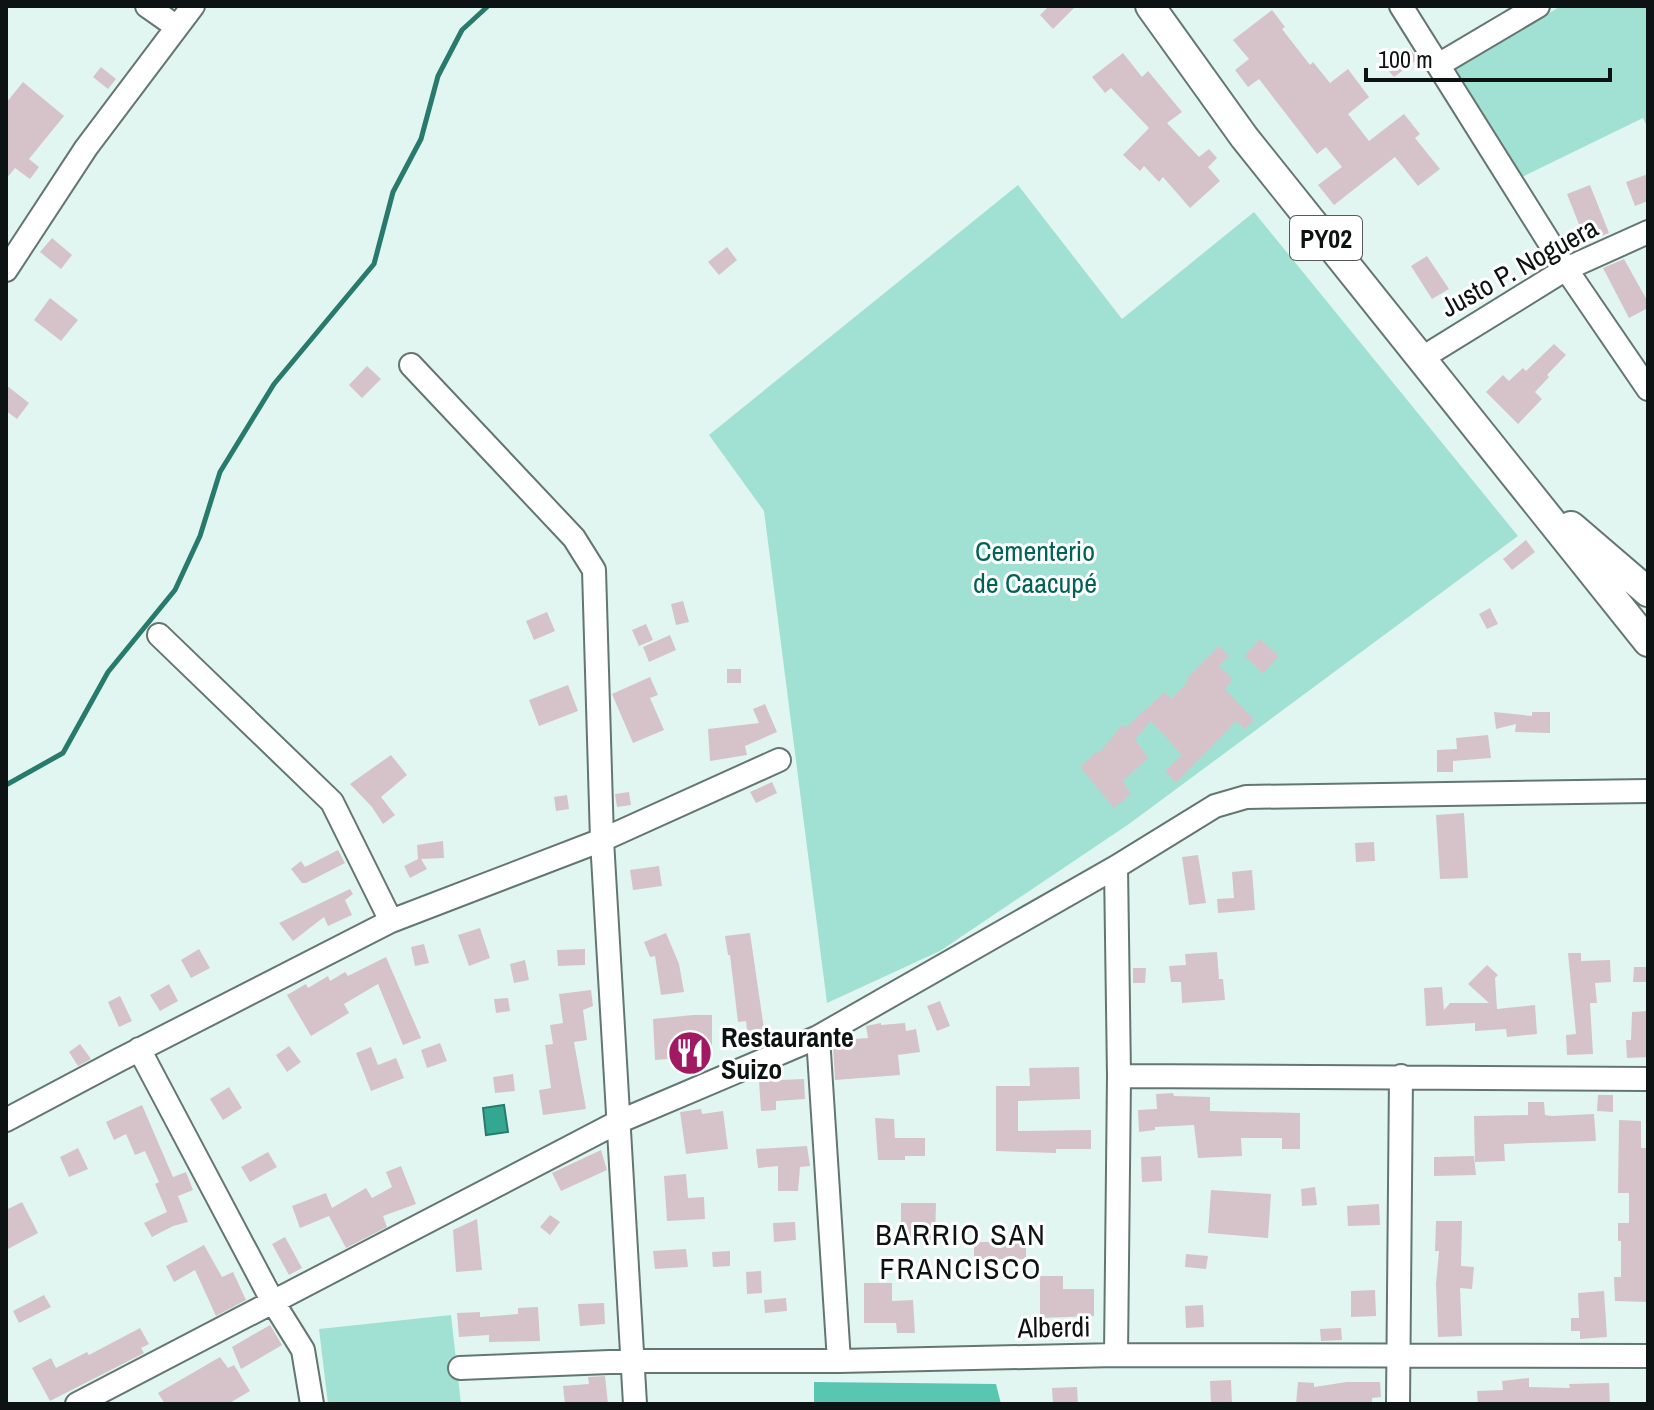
<svg xmlns="http://www.w3.org/2000/svg" width="1654" height="1410" font-family="'Archivo Narrow',sans-serif">
	<rect width="100%" height="100%" fill="#e2f6f1"/>
	<path fill="#a1e1d3" d="M1561,6H1648V129L1643,118L1520,178L1455,70Z
		M1018,185L1122,319L1254,212L1518,536L1129,824L940,951L827,1003L764,511L709,435Z
		M451,1315L461,1404H328L319,1329Z"/>
	<path fill="#58c6b1" d="M814,1382L996,1384L1001,1404H814Z"/>
	<path fill="#34a793" stroke="#287b6c" stroke-width="2" d="M504,1105L508,1132L486,1135L483,1108Z"/>
	<g fill="none" stroke-linecap="round" stroke-linejoin="round">
		<path stroke="#287b6c" stroke-width="5" d="M6,785L63,753L108,672L175,590L200,536L220,472L274,384L374,264L393,192L421,139L438,76L462,30L488,6"/>
	</g>
	<path fill="#d5c3c9" d="M1049,6H1076L1053,29L1040,15Z
		M1272,10L1285,27L1282,29L1310,65L1313,62L1330,83L1348,69L1369,97L1348,114L1369,141L1404,114L1420,134L1415,138L1440,169L1418,186L1395,157L1334,205L1318,185L1342,167L1326,147L1317,154L1259,79L1248,87L1235,70L1249,59L1233,40Z
		M1410,49L1418,59L1394,77L1386,68Z
		M1123,53L1142,77L1148,71L1182,112L1167,123L1199,157L1209,149L1217,158L1208,167L1220,181L1190,208L1163,177L1159,182L1144,166L1140,171L1123,155L1149,128L1111,88L1105,93L1092,77Z
		M101,67L116,79L108,89L93,77Z
		M23,82L64,116L29,159L39,167L30,179L15,168L6,179V103Z
		M1648,174V201L1635,206L1626,182Z
		M1590,185L1609,233L1586,242L1567,194Z
		M52,238L72,255L61,269L40,252Z
		M727,247L737,260L719,275L708,262Z
		M1427,256L1449,289L1432,299L1411,266Z
		M1624,259L1648,302V308L1629,318L1603,268Z
		M50,298L78,320L61,341L34,320Z
		M1554,344L1566,355L1547,375L1549,377L1535,392L1542,399L1518,424L1486,392L1503,375L1509,381L1523,368L1526,371Z
		M367,366L381,379L362,398L349,385Z
		M6,385L29,403L17,419L6,411Z
		M1526,540L1535,552L1512,570L1503,559Z
		M683,601L689,622L676,625L671,604Z
		M1490,608L1498,624L1487,629L1479,614Z
		M547,612L555,631L534,640L526,621Z
		M646,624L653,640L639,646L632,630Z
		M670,635L676,650L649,662L643,647Z
		M1260,639L1279,656L1263,673L1244,656Z
		M1219,646L1229,656L1219,666L1233,679L1225,689L1254,720L1245,729L1236,721L1176,783L1165,771L1182,755L1151,721L1135,739L1148,758L1123,781L1131,794L1114,808L1080,767L1097,751L1099,753L1123,724L1125,728L1165,692L1171,699L1188,682L1186,681L1191,674Z
		M727,669H741V683H727Z
		M650,677L658,695L650,698L664,730L633,743L612,694Z
		M568,685L578,711L539,726L529,700Z
		M765,704L777,732L745,746L747,755L710,761L708,729L759,723L753,709Z
		M1494,712L1532,716V712H1550V733L1515,732L1516,724L1496,729Z
		M1488,735L1491,758L1453,761V772H1437V750L1457,749L1456,738Z
		M391,755L407,775L381,797L395,815L383,824L372,807L350,784Z
		M772,782L777,793L756,803L750,792Z
		M629,792L631,805L617,807L615,794Z
		M567,795L569,809L556,811L554,797Z
		M1464,813L1468,878L1440,879L1436,815Z
		M443,841L444,858L421,859L427,869L410,878L404,866L418,859L417,845Z
		M1374,842L1375,861L1356,862L1355,843Z
		M338,850L345,863L306,883H302L291,869L301,861L305,867Z
		M1198,855L1206,903L1189,905L1182,857Z
		M659,866L662,886L633,890L630,870Z
		M1252,870L1255,910L1218,913L1217,899L1234,898L1232,872Z
		M350,889L353,894L345,900L352,915L328,926L324,917L293,941L279,923Z
		M480,928L490,958L469,966L458,935Z
		M666,933L679,964L684,992L661,995L655,956L650,957L644,942Z
		M750,933L764,1029L747,1031L746,1021L738,1022L730,955H728L725,936Z
		M424,944L429,963L415,966L411,947Z
		M199,949L210,968L191,978L181,960Z
		M585,949V965L558,966L557,950Z
		M1217,952L1219,979H1223L1225,1000L1182,1003L1181,982H1171L1169,966L1186,965L1185,954Z
		M1568,953H1581V961L1610,960L1611,982L1595,983L1597,1003H1590L1593,1054L1567,1055L1566,1035L1576,1034Z
		M386,957L421,1038L403,1045L378,984L344,1004L349,1013L311,1036L287,995L306,984L308,988L328,976L330,981L345,972L348,976Z
		M525,960L529,980L514,983L510,964Z
		M1487,965L1498,975L1495,978L1497,1009L1535,1005L1537,1034L1507,1037L1506,1029L1475,1031V1023L1426,1026L1424,988L1442,987L1444,1010L1450,1003H1489L1468,984Z
		M1634,967H1648V982H1633Z
		M1133,968H1146L1145,983H1133Z
		M169,984L178,1001L160,1011L150,995Z
		M591,990L593,1006L583,1010L587,1040L574,1042L586,1109L543,1115L539,1090L551,1088L545,1045L553,1044L550,1025L563,1023L559,994Z
		M120,996L132,1021L119,1027L108,1002Z
		M508,998L510,1011L496,1013L494,999Z
		M940,1001L950,1026L937,1031L927,1006Z
		M1648,1011V1057L1627,1058L1626,1040H1631L1632,1012Z
		M693,1015H712V1061H693V1057L655,1060L653,1019Z
		M881,1023V1025L905,1023L906,1031L916,1029L920,1052L898,1055L900,1075L835,1080L833,1045L840,1040L868,1038L866,1026Z
		M440,1043L447,1061L427,1068L421,1050Z
		M80,1044L91,1059L78,1066L69,1052Z
		M289,1046L301,1062L287,1072L276,1055Z
		M371,1047L378,1065L396,1058L404,1078L371,1091L356,1053Z
		M1079,1067L1080,1099L1018,1101V1131L1091,1130V1149H1056V1153L996,1151V1086H1030L1029,1068Z
		M513,1074L515,1091L495,1093L493,1077Z
		M804,1079L805,1099L776,1101V1110L761,1111L759,1081Z
		M229,1087L242,1108L223,1120L210,1099Z
		M1173,1093L1174,1096L1210,1097V1111L1300,1113V1149H1282V1138H1241L1242,1156L1198,1158L1194,1125L1155,1127V1130L1139,1132L1138,1110L1157,1109L1156,1094Z
		M1598,1095H1613V1112L1597,1111Z
		M1528,1102H1544L1545,1115L1552,1116L1594,1114L1596,1141L1504,1144L1505,1161L1475,1162L1474,1116L1528,1115Z
		M142,1105L173,1177L186,1172L193,1190L178,1196L188,1222L173,1226L152,1237L144,1223L167,1212L155,1184L159,1182L145,1151L135,1155L126,1134L114,1140L106,1122Z
		M701,1109L702,1114L723,1111L728,1149L686,1154L680,1112Z
		M875,1118L894,1119L895,1138H925V1156H905V1160H878Z
		M1619,1120L1641,1121V1148H1648V1302L1615,1301L1614,1277H1621V1241H1618V1223H1629V1193H1618Z
		M807,1146L810,1166L800,1167L798,1191H778V1166L758,1168L756,1149Z
		M78,1148L88,1169L69,1177L60,1157Z
		M601,1150L607,1170L561,1191L552,1173Z
		M268,1152L277,1167L250,1182L241,1167Z
		M1161,1156L1162,1181L1142,1182L1141,1157Z
		M1474,1156L1476,1175L1434,1176V1157Z
		M401,1166L416,1204L383,1216L387,1227L346,1248L329,1216L300,1228L292,1206L326,1193L332,1208L366,1188L372,1198L392,1187L386,1172Z
		M686,1174L688,1198L704,1197L705,1219L667,1221L664,1176Z
		M1315,1187L1317,1205L1302,1206L1301,1189Z
		M1211,1190L1271,1194L1268,1238L1208,1233Z
		M22,1202L38,1233L6,1250V1210Z
		M901,1203H936L935,1240L901,1239Z
		M1379,1204L1380,1225L1348,1226L1347,1206Z
		M550,1215L560,1222L550,1235L540,1227Z
		M477,1219L482,1270L456,1272L453,1230Z
		M1436,1221H1462L1461,1266L1474,1267L1472,1289L1460,1288L1462,1336L1438,1337L1436,1284L1439,1251H1435Z
		M795,1222L796,1240L774,1242L773,1223Z
		M285,1237L302,1268L289,1275L272,1244Z
		M974,1242H1026V1259H974Z
		M204,1245L222,1277L233,1272L246,1300L216,1316L195,1270L174,1282L166,1266Z
		M686,1249L688,1267L655,1269L653,1251Z
		M730,1251V1266L713,1267L712,1252Z
		M1186,1254L1208,1256L1206,1269L1185,1267Z
		M761,1271L762,1293L747,1294L746,1272Z
		M1040,1276H1063V1289H1094V1316L1040,1318Z
		M864,1283H892V1301L913,1300L915,1333H897L896,1323H864Z
		M1375,1290L1376,1316L1351,1317V1291Z
		M1604,1291L1607,1337L1580,1339V1331H1571V1318H1579L1578,1293Z
		M44,1295L51,1307L19,1323L13,1311Z
		M786,1298L787,1311L765,1313L764,1300Z
		M604,1303L605,1324L580,1326L578,1304Z
		M1203,1305L1204,1327L1186,1328L1185,1306Z
		M538,1307L540,1341L489,1342V1335L459,1337L457,1313L480,1312V1317L518,1314V1308Z
		M270,1325L282,1345L241,1369L232,1347Z
		M140,1328L149,1344L141,1348L144,1353L50,1401L32,1368L51,1358L56,1368L87,1352L89,1355Z
		M1341,1328L1342,1340L1321,1341L1320,1329Z
		M220,1357L228,1368L234,1365L250,1391L228,1404H165L158,1393Z
		M605,1376L608,1404H565L563,1386L589,1384L588,1377Z
		M1529,1378V1387L1570,1388L1569,1384L1609,1383L1610,1404H1478L1477,1391L1503,1390L1502,1381Z
		M1231,1380L1232,1404H1211L1210,1381Z
		M1298,1382L1314,1383V1387L1347,1382H1380L1381,1397L1372,1398V1404H1296Z
		M1077,1387L1078,1404H1053L1052,1388Z"/>
	<g fill="none" stroke-linecap="round" stroke-linejoin="round">
		<g stroke="#647671" stroke-width="26">
			<path id="minor" d="M147,6L177,27
				M1401,6L1566,269L1648,389
				M1440,64L1538,6
				M6,270L86,148L193,6
				M1422,358L1566,269L1648,232
				M411,365L574,538L594,570L602,840L635,1404
				M159,635L332,802L391,921
				M1116,867L1119,1076L1116,1355
				M818,1037L839,1361
				M139,1049L273,1302L303,1350L312,1404
				M1119,1076L1648,1079
				M6,1120L119,1060L391,921L602,840L779,760
				M460,1368L635,1361H839L1116,1355L1648,1356
				M77,1404L618,1122L818,1037L1116,867L1215,806L1246,797L1648,791
				M1398,1404L1401,1076"/>
		</g>
		<g stroke="#647671" stroke-width="32">
			<path id="major" d="M1150,6L1244,137L1648,642
				M1571,526L1648,592"/>
		</g>
		<use href="#minor" stroke="#fff" stroke-width="22"/>
		<use href="#major" stroke="#fff" stroke-width="28"/>
	</g>
	<defs>
		<g id="restaurant-disc" transform="scale(2.3)"><circle r="9.5" fill="#a21963" stroke="#fff"/><path d="M-5-6h1v4h1v-4h1v4h1v-4h1v5L-1.5 .5V6h-2V.5L-5-1ZM5-6V6H3V1.5H1.5Q1.5-4 5-6Z" fill="#fff"/></g>
	</defs>
	<g fill-rule="evenodd">
		<use href="#restaurant-disc" x="690" y="1053"/>
	</g>
	<g text-anchor="middle" dominant-baseline="central" stroke-width="6" stroke-linejoin="round" paint-order="stroke">
		<rect fill="#fff" stroke="#565a59" stroke-width="2" x="1290" y="216" width="72" height="44" rx="6"/>
		<g font-size="26" font-weight="bold" fill="#0d1312">
			<text x="1326" y="238">PY02</text>
		</g>
		<g font-size="28" fill="#0d1312" stroke="#fff">
			<text transform="translate(1519 267) rotate(-29)">Justo P. Noguera</text>
			<text transform="translate(1054 1327) rotate(-1)">Alberdi</text>
		</g>
		<g font-size="28" fill="#016355" stroke="#fff">
			<text x="1035" y="551">Cementerio<tspan x="1035" dy="32">de Caacupé</tspan></text>
		</g>
		<g font-size="28" font-weight="bold" fill="#0d1312" stroke="#fff" text-anchor="start">
			<text x="721" y="1037">Restaurante<tspan x="721" dy="32">Suizo</tspan></text>
		</g>
		<g font-size="30" letter-spacing="2" fill="#0d1312" stroke="#fff">
			<text x="961" y="1234">BARRIO SAN<tspan x="961" dy="34">FRANCISCO</tspan></text>
		</g>
	</g>
	<rect width="1654" height="1410" fill="none" stroke="#0d1312" stroke-width="16"/>
	<path d="M1366 68v12h244v-12" fill="none" stroke="#0d1312" stroke-width="4"/>
	<text x="1378" y="68" font-size="24" fill="#0d1312" stroke="#ffffff" stroke-width="6" paint-order="stroke">100 m</text>
</svg>
